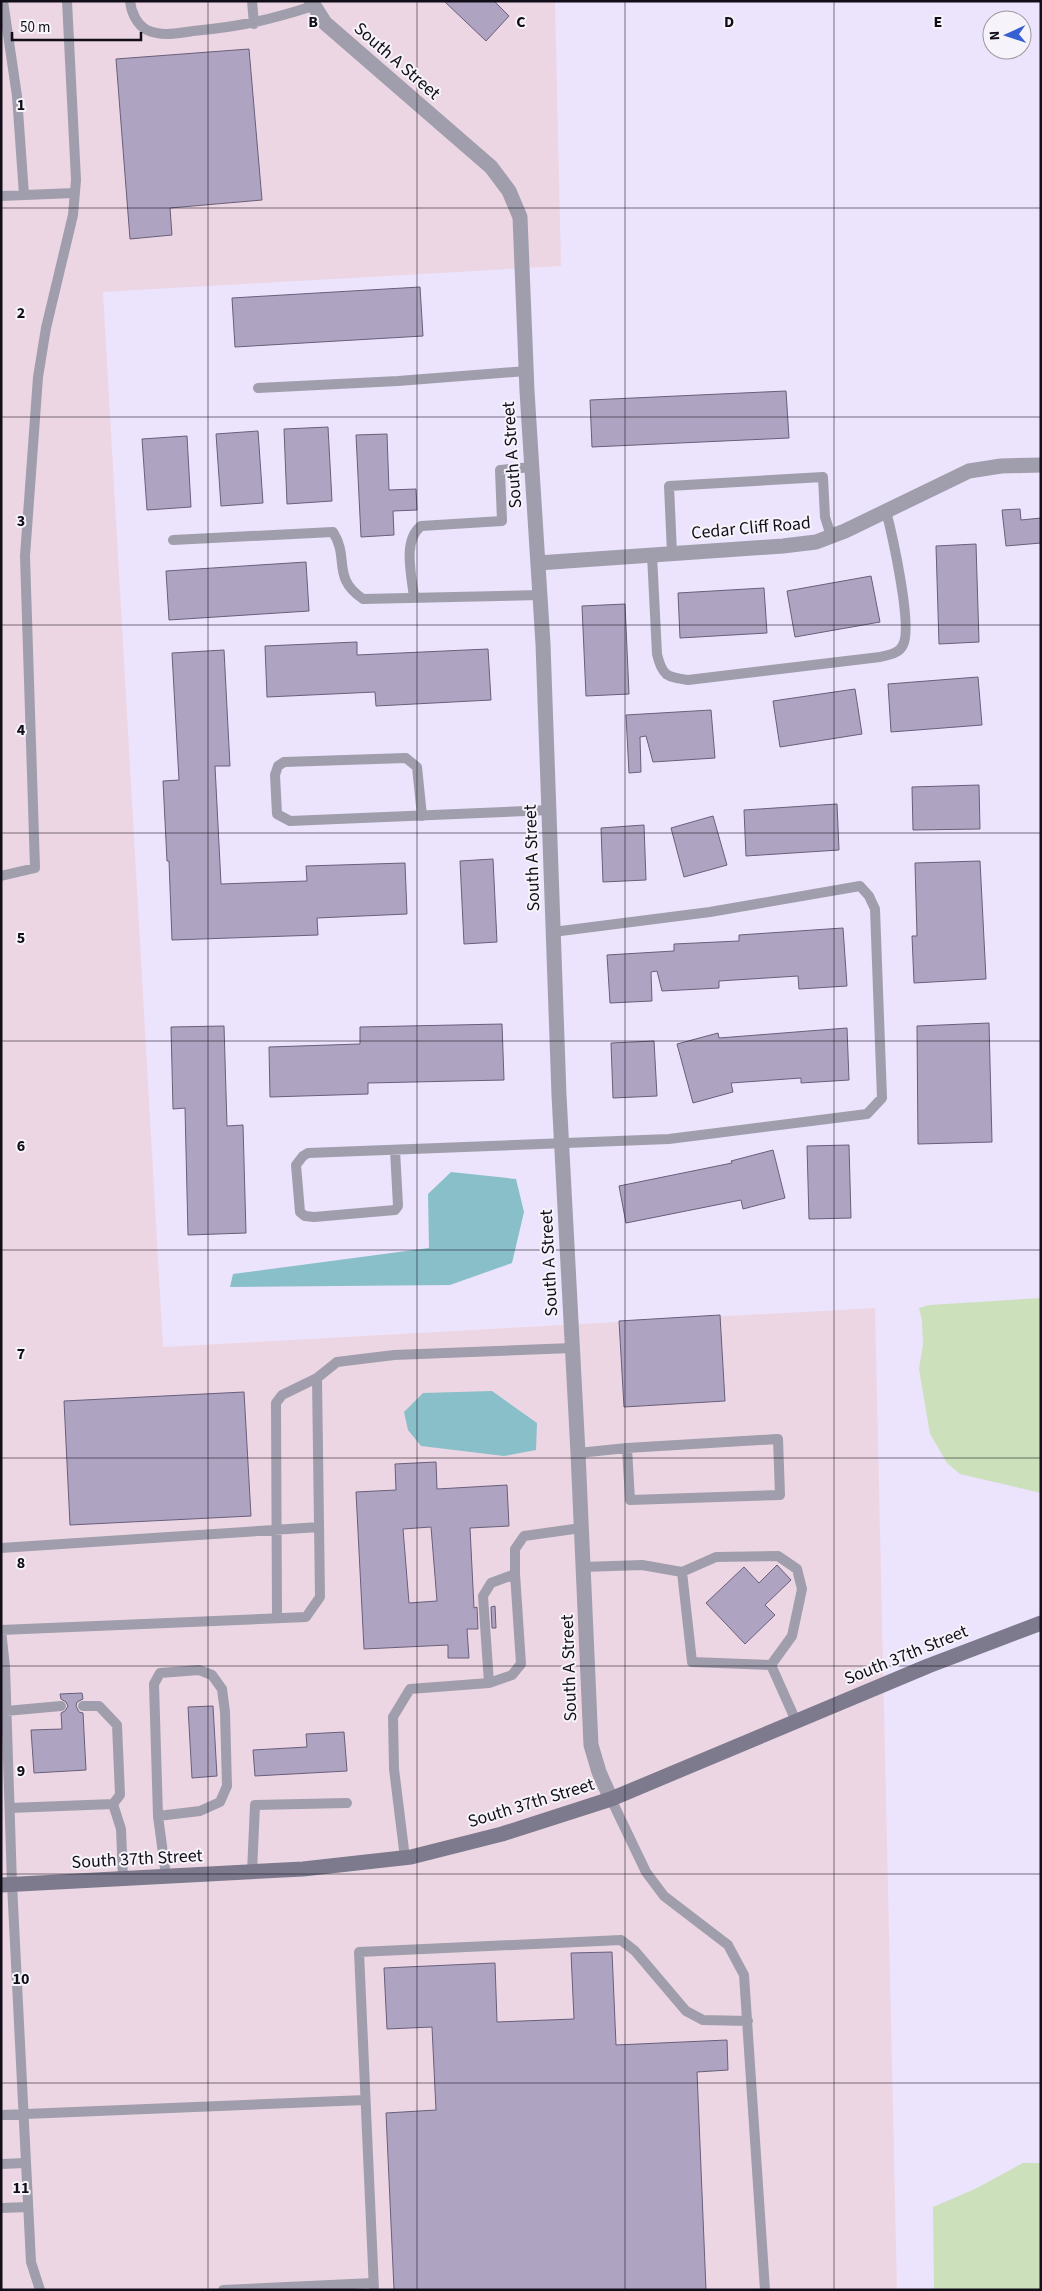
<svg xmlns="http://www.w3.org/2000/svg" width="1042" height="2291" font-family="'Source Sans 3',sans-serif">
	<rect width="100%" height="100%" fill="#ece3fd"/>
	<path fill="#edd6e3" d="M1,1H555L561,266L103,292L163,1347L875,1308L897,2290H1Z"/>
	<path fill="#cce0bc" d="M1041,1298V1493L960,1474L947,1463L930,1434L919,1369L923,1344L922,1320L919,1308L929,1305Z
		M1023,2163H1041V2290H934L933,2207L975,2189Z"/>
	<path fill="#89bfc9" d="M451,1172L516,1179L524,1212L512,1263L450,1285L230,1287L233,1274L429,1248L428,1194Z
		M492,1391L537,1423L536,1450L504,1456L421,1446L408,1430L404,1412L423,1393Z"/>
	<path fill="#afa3c2" stroke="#695f7b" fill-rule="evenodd" d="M444,1H494L509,16L486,41Z
		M249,49L262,200L170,208L172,235L130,239L116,59Z
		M420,287L423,336L235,347L232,298Z
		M786,391L789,438L592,447L590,400Z
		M328,427L332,501L287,504L284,429Z
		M258,431L263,503L221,506L216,434Z
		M387,434L389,490L416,489L417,510L393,511L394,535L361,537L356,435Z
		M187,436L191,507L147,510L142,439Z
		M1020,509L1021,520L1041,518V543L1006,546L1002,510Z
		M976,544L979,642L939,644L936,546Z
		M306,562L309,611L169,620L166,571Z
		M871,576L880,622L795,637L787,591Z
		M764,588L767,633L680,638L678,593Z
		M625,604L629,694L586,696L582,606Z
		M357,642V655L488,649L491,700L376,706L375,692L267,697L265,646Z
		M224,650L230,766H215L221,884L307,881L306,866L405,863L407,914L317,918L318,935L172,940L169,861H167L163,781L179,780L172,653Z
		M978,677L982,725L891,732L888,684Z
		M855,689L862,734L780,747L773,701Z
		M711,710L715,758L653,762L646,736L640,737L641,772L629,773L626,715Z
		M979,785L980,829L913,830L912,787Z
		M837,804L839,850L746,856L744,810Z
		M713,816L727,865L684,877L671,828Z
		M644,825L646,880L603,882L601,828Z
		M493,859L497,942L464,944L460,861Z
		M980,861L986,979L914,983L912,936H917L915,863Z
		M843,928L847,986L799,989L798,976L719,981V988L662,991L657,971L651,972L652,1001L610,1003L607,955L674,951V944L739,941V935Z
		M989,1023L992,1142L918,1144L917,1026Z
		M502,1024L504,1080L368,1083V1094L270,1097L269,1047L360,1044V1027Z
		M224,1026L227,1126L243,1125L246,1233L188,1235L185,1108L173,1109L171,1027Z
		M847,1028L849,1080L801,1083V1078L731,1083L733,1092L693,1103L677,1044L718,1033L719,1038Z
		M654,1041L657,1096L613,1098L611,1043Z
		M849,1145L851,1218L809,1219L807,1146Z
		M773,1150L785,1198L743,1209L741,1200L626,1223L619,1186L732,1163L731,1161Z
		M720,1315L725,1401L624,1407L619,1321Z
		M244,1392L251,1516L70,1525L64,1401Z
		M436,1462L437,1489L507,1485L509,1526L470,1528L474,1608L477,1607L478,1629H467L469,1658H448V1645L364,1649L356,1492L396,1490L395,1464ZM431,1527L437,1601L409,1603L403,1529Z
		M777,1565L791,1580L765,1605L775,1615L745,1644L706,1603L744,1567L759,1583Z
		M495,1606L496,1628H492L491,1607Z
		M82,1693L83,1699L77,1702L76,1706L79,1712L83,1713L86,1770L34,1773L31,1730L62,1729L61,1713L65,1711L68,1706L66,1702L61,1699L60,1694Z
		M213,1706L217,1776L192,1778L188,1707Z
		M344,1732L347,1771L255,1776L253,1750L307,1747L306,1734Z
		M612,1952L616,2045L727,2040L728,2070L697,2072L706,2290H394L386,2113L436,2110L432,2027L387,2029L384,1968L495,1963L497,2022L574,2019L571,1953Z"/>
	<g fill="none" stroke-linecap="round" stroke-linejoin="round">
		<path stroke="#a09eac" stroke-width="10" d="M3,1L17,96L24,195
			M130,1C131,12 137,25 147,30C162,37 178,33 193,31C238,27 270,20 313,6
			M252,1L254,24
			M1,196L74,193
			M258,388L398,381L526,371
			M173,540L333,532C350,559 331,577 363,599L540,595
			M672,553L669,486L823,477L825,517L831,536
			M652,555L657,654C662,676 667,677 688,680L880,657C888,655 899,654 903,645C913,627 892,534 886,511
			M414,598C412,576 402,541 421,526L502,521L500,470L532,467
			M422,816L417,767L406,758L284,762L278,766L275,775L277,814L290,821L549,810
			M1,876L35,868L25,556L38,377L46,328L73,215L76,180L67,1
			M395,1150L398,1206L395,1210L314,1217L305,1216L300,1212L296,1165L303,1156L308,1153L669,1139L867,1114L882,1098L875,909L869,896L860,886L710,912L553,932
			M578,1453L627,1448L778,1439L780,1495L630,1500L627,1448
			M1,1548L319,1527
			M583,1567L642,1565L682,1572L692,1662L771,1665L796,1721
			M682,1572L716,1557L778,1556L797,1569L802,1589L792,1636L771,1665
			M277,1618L276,1403L282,1395L317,1378
			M489,1683L512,1675L521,1664L515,1574
			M83,1706H99L117,1725L120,1795L113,1804
			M6,1711L61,1706
			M611,1799L646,1872L664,1896L728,1945L744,1975L765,2290
			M113,1804L121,1829L123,1878
			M10,1808L113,1804
			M158,1816L200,1811L220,1802L227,1786L225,1712L222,1689L212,1675L199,1670L160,1673L154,1684L158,1816L166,1876
			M405,1858L394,1769L393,1717L410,1689L489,1683L483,1596L491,1583L515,1574V1549L524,1536L581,1528
			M252,1872L255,1805L347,1803
			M1,2115L365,2100
			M1,2164L26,2163
			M1,2208L28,2207
			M40,2290L31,2262L12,1884L5,1667L1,1630L306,1617L320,1597L317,1378L337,1362L394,1355L572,1348
			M223,2290L373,2283
			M374,2290L359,1952L621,1940L635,1951L686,2011L703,2020L748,2021"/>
		<path stroke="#a09eac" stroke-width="15" d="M311,1L325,23L491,167L509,191L520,217L527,391L543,644L559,1095L578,1453L591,1745L599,1772L611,1799
			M538,563L783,546L816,542L845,531L969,471L1001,466L1041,465"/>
		<path stroke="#7d7a8e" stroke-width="15" d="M1,1885L303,1869L411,1857L502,1834L611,1799L928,1666L1041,1623"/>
	</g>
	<path fill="none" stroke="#120e19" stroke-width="1" stroke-opacity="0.55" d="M208,1V2290M417,1V2290M625,1V2290M834,1V2290M1,208H1041M1,417H1041M1,625H1041M1,833H1041M1,1041H1041M1,1250H1041M1,1458H1041M1,1666H1041M1,1874H1041M1,2083H1041"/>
	<g text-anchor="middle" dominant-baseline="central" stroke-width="4" stroke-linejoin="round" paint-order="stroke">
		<g font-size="18" fill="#120e19" stroke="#f6f4fa">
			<text transform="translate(397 61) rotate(41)">South A Street</text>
			<text transform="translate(512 455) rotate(-94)">South A Street</text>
			<text transform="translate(751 528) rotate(-5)">Cedar Cliff Road</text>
			<text transform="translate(532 858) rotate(-92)">South A Street</text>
			<text transform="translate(549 1263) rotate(-93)">South A Street</text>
			<text transform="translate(906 1655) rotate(-22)">South 37th Street</text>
			<text transform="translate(569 1668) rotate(-92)">South A Street</text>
			<text transform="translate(531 1803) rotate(-17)">South 37th Street</text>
			<text transform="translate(137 1859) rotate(-3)">South 37th Street</text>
		</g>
	</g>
	<g font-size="16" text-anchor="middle" font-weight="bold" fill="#120e19" stroke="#f6f4fa" stroke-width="4" stroke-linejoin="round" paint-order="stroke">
		<text x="313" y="27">B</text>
		<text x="521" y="27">C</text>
		<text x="729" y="27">D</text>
		<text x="938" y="27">E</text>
		<text x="21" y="110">1</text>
		<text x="21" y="318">2</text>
		<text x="21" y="526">3</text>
		<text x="21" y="735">4</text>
		<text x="21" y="943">5</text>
		<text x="21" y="1151">6</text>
		<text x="21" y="1359">7</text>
		<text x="21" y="1568">8</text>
		<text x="21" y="1776">9</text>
		<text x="21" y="1984">10</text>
		<text x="21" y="2193">11</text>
	</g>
	<rect width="1042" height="2291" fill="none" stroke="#120e19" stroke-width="5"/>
	<g transform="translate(1007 35) rotate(267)"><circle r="24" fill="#f6f4fa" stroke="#9b98a0"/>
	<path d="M0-4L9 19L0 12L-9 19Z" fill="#3761d2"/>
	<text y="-8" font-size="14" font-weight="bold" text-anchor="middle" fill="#120e19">N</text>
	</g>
	<path d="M12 32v8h129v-8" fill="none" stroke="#120e19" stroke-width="2.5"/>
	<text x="20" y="32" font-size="15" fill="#120e19" stroke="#f6f4fa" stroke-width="4" paint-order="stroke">50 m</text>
</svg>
